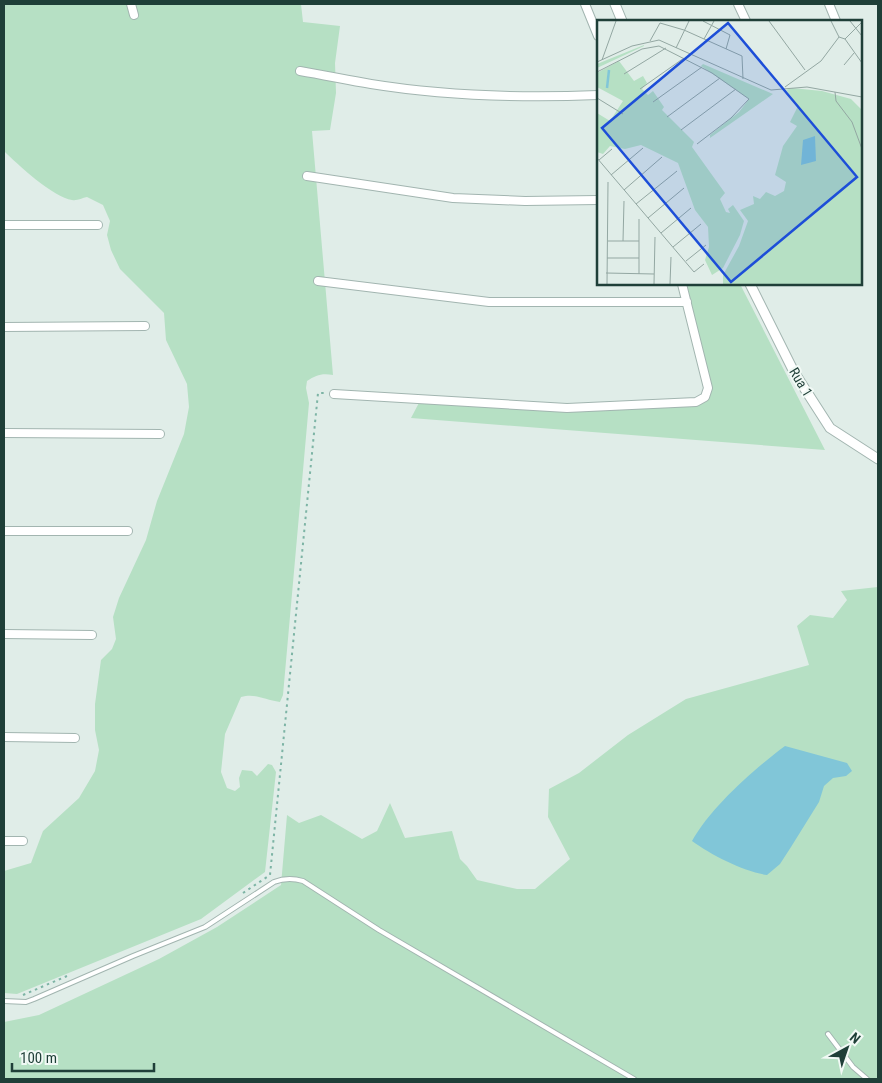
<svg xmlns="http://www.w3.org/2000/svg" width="882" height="1083" font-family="'Roboto Condensed',sans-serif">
	<rect width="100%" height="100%" fill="#e0ede8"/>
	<path fill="#b6e0c4" d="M4,4H301L303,22L340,26L335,63L336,93L330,130L312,131L333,375C322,373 316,375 307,381L306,388L309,403L283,695L280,702C264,700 256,693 241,697L225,734L221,772L227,788L235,791L240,787L239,778L242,770L252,771L257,776L268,764L272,765L276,772L265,872L201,919L17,994L4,993V871L31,863L43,831L79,798L95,771L99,750L95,730V704L101,660L112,649L116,639L113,617L119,598L146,540L157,501L184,434L189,407L187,384L166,340L164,313L120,269L111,250L107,235L110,221L103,205L87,197C82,198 77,201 72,200C54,198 17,164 4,151Z
		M687,284H740L825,450L411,418L421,399L619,405L696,402L708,388Z
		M878,587V1079H4V1022L39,1015L159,959L217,927L281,885L287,815L299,823L321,815L362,839L377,831L390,803L405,838L452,831L460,859L467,866L477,880L517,889H535L570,859L548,817L549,789L579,773L628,735L686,699L809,665L797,626L810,615L833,618L847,600L841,591Z"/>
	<path fill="#81c6d8" d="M785,746L847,763L852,771L846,776L833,778L824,786L819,802L791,847L780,864L767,875C745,872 711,855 692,841C711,807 754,769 785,746Z"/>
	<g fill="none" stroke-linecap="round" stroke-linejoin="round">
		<g stroke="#a2b5b0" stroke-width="6">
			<path id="service" d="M4,1001L26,1002L34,999L133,956L205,927L274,882C284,878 293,878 303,881L379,930L634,1079
				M828,1034L853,1067L867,1079"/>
		</g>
		<g stroke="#a2b5b0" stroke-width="10">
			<path id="minor" d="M131,4L134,15
				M585,4L598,36
				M738,4L746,21
				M829,4L836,21
				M300,71C324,75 347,80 371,84C445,96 523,98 598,95
				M307,176L453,198L525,201L598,200
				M4,225H98
				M318,281L489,302H687
				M4,327L145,326
				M334,394L567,408L696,402L705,397L708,388L682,284
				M4,433L160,434
				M4,531H128
				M4,634L92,635
				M4,737L75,738
				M4,841H23"/>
		</g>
		<g stroke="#a2b5b0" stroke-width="11">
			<path id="tertiary" d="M615,4L622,21
				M750,284L794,372L830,428L878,459"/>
		</g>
		<path stroke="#7db4a5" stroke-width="2" stroke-dasharray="2.5 4" stroke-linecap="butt" d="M243,893L270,875L318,393H326
			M23,995L67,976"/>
		<use href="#service" stroke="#fff" stroke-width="4"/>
		<use href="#minor" stroke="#fff" stroke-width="8"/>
		<use href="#tertiary" stroke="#fff" stroke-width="9"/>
	</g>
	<g text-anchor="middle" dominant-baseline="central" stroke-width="4" stroke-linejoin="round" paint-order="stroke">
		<g font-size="14" fill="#1f3f38" stroke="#f1f9f5">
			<text transform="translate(801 382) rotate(59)">Rua 1</text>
		</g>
	</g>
	<g transform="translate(597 20)">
		<rect width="265" height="265" fill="#e0ede8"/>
		<path d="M47,25V26L0,48V44ZM22,41L37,61L46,56L50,63L45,69L51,75L56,71L67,87L65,90L97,122L95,127L128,173L123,179L129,192L133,193L131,189L136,185L147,201L143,215L126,248L115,255L108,240L112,227L111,207L98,190L81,143L44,125L28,129L13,126L6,134L0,132V93L13,101L26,81L0,67V53ZM106,44L176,74L113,118V115L142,92L152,79L104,46ZM195,68L225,71L254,79L265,90V264H126V255L142,226L151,201L143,190L157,184L156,176L163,179L169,172L178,176L187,171L189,162L178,155L186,126L200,106L193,102L201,86L189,70Z" fill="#b6e0c4"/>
		<path d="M218,116L219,141L204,145L206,120Z" fill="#81c6d8"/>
		<path fill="none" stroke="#81c6d8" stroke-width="2.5" d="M10,68L12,50"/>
		<path fill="none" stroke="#93a7a2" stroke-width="1" d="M106,1L133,15L129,29M172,1L208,50M234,1L242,17L248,19L265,43M253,1L265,16M107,19L117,1M248,19L265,2M53,21L63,3L87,10L145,36L146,59M79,28L92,1M5,40L19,1M0,42L35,26L62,20L174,70L210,67L265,77M247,45L257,33M0,52L45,29L62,26L115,53L152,79L134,98L100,124M27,54L69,28M188,67L224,41L242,17M43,69L87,38M238,72L239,81L255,102L265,129M0,78L26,94M56,82L105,47M70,97L123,58M84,110L139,69M0,138L97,252L107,244M2,140L15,129M14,155L46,128M27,170L65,137M39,184L80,151M51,198L87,168M64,213L94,188M11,221H42M26,221L27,181M76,227L104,204M10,238H42M89,241L109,225M9,253L57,254M42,254V199M10,264L11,162M57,264L58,217M73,264L74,237"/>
		<path fill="#1d4ed8" fill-opacity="0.15" stroke="#1d4ed8" stroke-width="2.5" d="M131,3L260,157L134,262L5,108Z"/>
		<rect width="265" height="265" fill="none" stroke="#1f3f38" stroke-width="2.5"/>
	</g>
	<rect width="882" height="1083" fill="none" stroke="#1f3f38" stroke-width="10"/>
	<g transform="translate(847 1048) rotate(40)" stroke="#f1f9f5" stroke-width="4" paint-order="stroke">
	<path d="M0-4L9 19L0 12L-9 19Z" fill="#1f3f38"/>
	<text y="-8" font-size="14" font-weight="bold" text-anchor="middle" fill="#1f3f38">N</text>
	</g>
	<path d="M12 1063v8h142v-8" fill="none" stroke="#1f3f38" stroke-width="2.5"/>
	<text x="20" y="1063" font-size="15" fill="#1f3f38" stroke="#f1f9f5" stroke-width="4" paint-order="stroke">100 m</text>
</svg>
